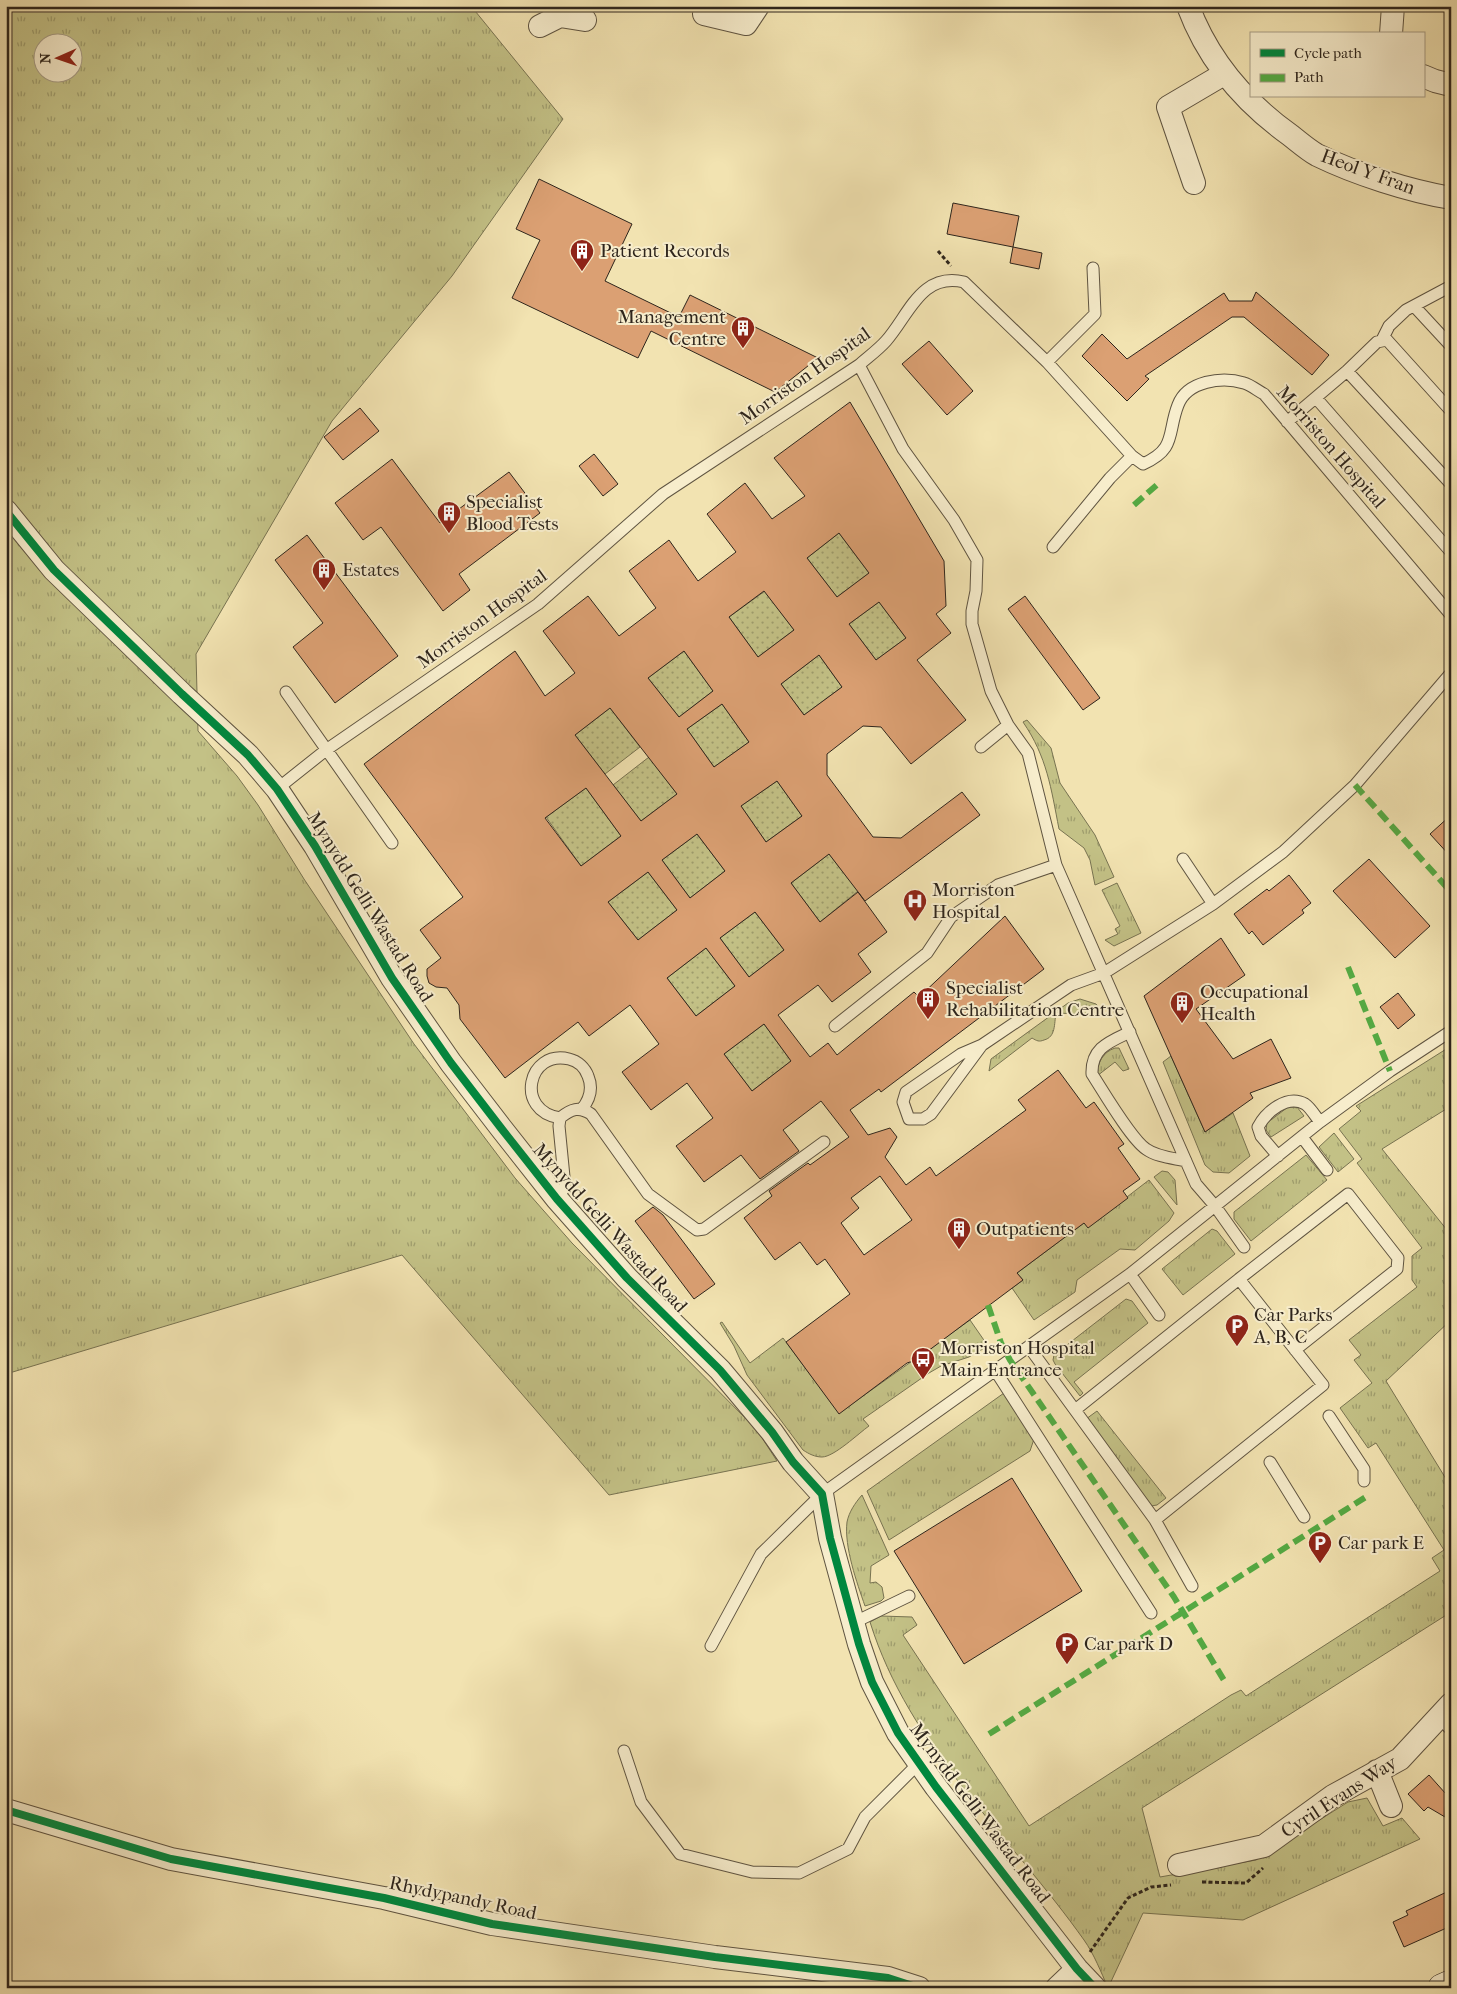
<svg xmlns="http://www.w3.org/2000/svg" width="1457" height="1994" font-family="'IM FELL French Canon',serif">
	<defs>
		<pattern id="grass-tufts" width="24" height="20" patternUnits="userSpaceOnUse" patternTransform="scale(1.25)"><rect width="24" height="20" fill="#c3c186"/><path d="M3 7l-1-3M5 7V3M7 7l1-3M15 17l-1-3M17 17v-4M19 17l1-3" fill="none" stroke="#9f9d6d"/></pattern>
		<pattern id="garden-dots" width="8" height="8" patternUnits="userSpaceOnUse" patternTransform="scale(1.25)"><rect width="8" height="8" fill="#c3c186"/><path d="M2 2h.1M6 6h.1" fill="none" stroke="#9f9d6d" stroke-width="1.8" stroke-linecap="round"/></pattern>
	</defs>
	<rect width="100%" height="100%" fill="#f2e3b1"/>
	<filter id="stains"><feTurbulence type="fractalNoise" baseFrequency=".004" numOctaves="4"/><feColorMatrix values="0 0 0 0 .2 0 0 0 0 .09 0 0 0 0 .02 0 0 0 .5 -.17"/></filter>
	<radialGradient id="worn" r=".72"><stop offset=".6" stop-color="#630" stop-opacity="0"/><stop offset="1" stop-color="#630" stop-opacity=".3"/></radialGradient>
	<path fill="url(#grass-tufts)" stroke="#787351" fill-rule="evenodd" d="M6,6H471L563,119L452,276L332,421L196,654L198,731L237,776L258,805L304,879L414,1044L515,1178L572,1243L757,1430L777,1461L609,1495L402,1255L6,1374ZM42,42H72V72H42Z
		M1027,720L1051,748L1060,783L1095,835L1114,877L1095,885L1090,860L1084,848L1059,829C1051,788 1047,757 1023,722Z
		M1117,883L1141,933L1114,946L1105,940L1118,934L1115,929L1120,926L1102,890Z
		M1080,999L1096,1004L1105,1015L1056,1013C1054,1024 1056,1037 1044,1040C1039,1042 1037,1041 1032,1038L989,1071L991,1059L1068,1003Z
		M1451,1046V1106L1382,1149L1451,1235V1320L1386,1381L1451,1487V1612L1142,1808L1160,1877L1256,1860L1348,1802L1367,1798L1383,1826L1402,1818L1420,1839L1243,1920L1143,1913L1108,1988C1101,1972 1094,1954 1084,1940C1011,1837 909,1747 870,1622L881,1616L912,1617L917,1625L903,1635L1029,1826L1231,1695L1241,1690L1246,1696L1440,1571L1432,1558L1444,1550L1376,1443L1368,1448L1340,1408L1372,1383L1354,1360L1361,1355L1349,1340L1417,1287L1412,1280V1256L1422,1248L1357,1163L1362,1159L1339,1129L1361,1111L1356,1106Z
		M1115,1048H1119L1129,1069L1123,1071L1115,1062L1097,1076C1097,1063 1103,1052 1115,1048Z
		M1171,1056L1205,1132L1233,1113L1250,1156L1229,1173L1213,1172L1205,1165L1163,1062Z
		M1288,1107H1297L1304,1116L1271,1137L1266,1130L1267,1123Z
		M1334,1133L1354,1159L1338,1172L1319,1147Z
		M1306,1155L1327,1180L1251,1241L1234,1219V1212Z
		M1162,1171L1168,1172L1175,1180L1177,1205L1154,1177Z
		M1149,1180L1174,1213L1169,1221L1135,1250L1120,1249L1077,1280L1075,1292L1034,1320L1012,1288L1023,1280L1017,1273L1084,1223L1088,1227Z
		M1212,1229L1217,1231L1235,1254L1183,1295L1162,1269Z
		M1126,1299L1132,1301L1148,1323L1074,1382L1083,1393L1080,1396L1055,1364L1053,1360L1054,1355Z
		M970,1320L988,1346L969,1357L941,1366L929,1373L863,1419L869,1426C859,1433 834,1457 822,1457C815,1457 809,1454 803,1450L747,1375L734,1346L720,1323L722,1322L750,1363L783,1338L839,1413Z
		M1004,1393L1034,1439L1030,1451L889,1540L867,1491Z
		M1097,1411L1166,1498L1157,1505L1151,1506L1086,1419Z
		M862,1495L889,1555L871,1566L870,1583L876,1582L882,1587L884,1598L881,1601L865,1606C857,1583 844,1547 847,1522C849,1512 855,1503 862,1495Z"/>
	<path fill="url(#garden-dots)" stroke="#787351" d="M839,533L869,573L837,597L807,558Z
		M765,591L794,630L758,657L729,617Z
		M879,602L906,638L876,660L849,624Z
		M684,651L713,691L679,717L648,678Z
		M819,655L842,687L804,715L781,684Z
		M722,704L749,742L714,767L687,729Z
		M610,708L640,747L605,774L575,735Z
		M649,757L677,794L641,821L613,785Z
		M777,781L802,816L766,842L741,806Z
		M586,788L621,836L581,866L546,817Z
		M697,834L725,871L690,898L662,860Z
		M829,854L858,891L820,922L791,883Z
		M648,872L677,910L638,940L608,902Z
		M755,912L784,950L749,977L720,938Z
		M706,948L735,986L696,1016L667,978Z
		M764,1024L791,1061L752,1091L724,1054Z"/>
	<path fill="#dba073" stroke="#2e251c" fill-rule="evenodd" d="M539,179L632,224L605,281L679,317L690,295L818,358L775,392L651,331L638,358L512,298L540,240L516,229Z
		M953,203L1019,216L1013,247L947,234Z
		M1013,247L1042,253L1039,269L1010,263Z
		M1256,292L1329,355L1312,375L1244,317H1232L1145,376L1149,379L1127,401L1082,356L1102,334L1127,359L1224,293L1229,301H1252Z
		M929,341L973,391L947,415L902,364Z
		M850,402L944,561L946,606L936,614L951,633L917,660L966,720L911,764L881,727L863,726L827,754V775L873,837L901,838L962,792L980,815L865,901L829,854L791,883L820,922L858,892L887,932L858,954L871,972L832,1002L818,985L778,1015L810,1057L828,1043L837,1055L914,992L919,997L1005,916L1044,969L881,1092L879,1089L850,1110L868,1135L890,1128L897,1137L885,1157L906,1185L930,1167L936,1176L1026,1110L1018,1100L1058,1070L1086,1108L1094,1102L1124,1144L1118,1148L1140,1179L1123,1191L1128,1198L1088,1228L1084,1223L1017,1273L1023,1280L916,1360L907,1363L839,1414L786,1342L850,1294L825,1259L817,1265L800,1242L775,1260L744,1218L772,1196L769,1191L808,1163L810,1165L849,1137L821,1101L783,1130L799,1151L760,1179L741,1155L704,1182L676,1146L713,1118L687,1083L651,1110L622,1072L659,1044L630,1005L589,1036L578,1022L505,1078L460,1019L459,1005L447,988L436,987L429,983L427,976V969L441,958L420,930L463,897L364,764L515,651L545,696L575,673L543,631L588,596L619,636L656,608L629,571L669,540L698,581L736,552L707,514L745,483L772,519L805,496L774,458ZM839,533L869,573L837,597L807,558ZM764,591L794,630L758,657L729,617ZM879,602L906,638L876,660L849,624ZM684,651L713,691L679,717L648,678ZM819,655L842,687L804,715L781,684ZM722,704L749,742L714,767L687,729ZM610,708L677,794L641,821L575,735ZM777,781L802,816L766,842L741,806ZM586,788L621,836L581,866L545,818ZM697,834L725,871L690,898L662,860ZM648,872L677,910L638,940L608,902ZM755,912L784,950L749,977L720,938ZM706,948L735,986L696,1016L667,978ZM764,1024L791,1061L752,1091L724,1054ZM880,1176L912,1220L864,1255L841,1223L859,1208L851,1198Z
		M360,408L379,431L343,460L324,437Z
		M594,454L618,484L603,496L579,466Z
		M392,459L440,523L509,472L540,513L459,574L470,590L443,611L381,527L363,540L335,503Z
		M307,535L398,656L335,703L293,647L323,623L275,560Z
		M1025,596L1100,698L1083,710L1008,609Z
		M1451,815V857L1430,834Z
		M1369,859L1430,926L1395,958L1333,891Z
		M1289,875L1311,903L1302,910L1304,913L1263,945L1252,931L1249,934L1234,914L1267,889L1269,891Z
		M1221,938L1245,975L1196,1009L1233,1059L1271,1039L1291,1078L1250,1093L1253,1098L1205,1132L1144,996Z
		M1398,993L1415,1015L1398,1029L1380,1007Z
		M653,1207L663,1215L715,1284L694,1299L635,1221Z
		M1012,1478L1082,1591L964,1664L894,1551Z
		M1429,1775L1446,1794L1445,1817L1428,1807L1424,1811L1408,1794Z
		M1451,1890V1926L1404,1947L1393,1922L1408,1915L1406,1911Z"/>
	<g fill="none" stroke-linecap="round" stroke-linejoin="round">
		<g stroke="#5f5441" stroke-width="13">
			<path id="lane" d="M1414,306L1451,346
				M1382,340L1389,326L1406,310L1451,286
				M1047,362L1095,314L1093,268
				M859,365L903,449L954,520L977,560L976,591L972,611V624L991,691L1008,725L981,747
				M1347,371L1451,484
				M1316,398L1451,552
				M1287,422L1347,371L1377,342L1387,340L1451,411
				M1053,547L1110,478L1132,456
				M286,692L392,843
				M1008,725L1028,753L1056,865L1196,1184L1215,1206L1244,1247
				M277,789L326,750L538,604L663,494L859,365C868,357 878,350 886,341C909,315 921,272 964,282L1047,362L1132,456L1143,464C1177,449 1167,433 1178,405C1187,381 1222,376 1244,383C1251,385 1258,391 1264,394L1451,615
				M1183,859L1213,904
				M835,1026L927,953L951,917L998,885L1056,865
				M1130,1032C1109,1042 1091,1048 1092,1074C1103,1091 1131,1139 1146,1149C1157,1157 1173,1158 1186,1161
				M982,1045L931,1114L923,1119H909L903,1102L906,1092L961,1054L982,1045L1071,985L1104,973L1213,904L1283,852L1355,785L1451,673
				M560,1118C514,1111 528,1049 569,1059C578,1061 585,1068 588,1076C593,1088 590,1099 582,1109
				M1302,1137L1327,1170
				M1278,1156L1261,1136L1258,1127C1266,1112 1287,1094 1305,1104C1310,1107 1316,1117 1320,1122
				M557,1199L565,1187L559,1126L560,1118C571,1109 579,1106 591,1114L648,1194L697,1230L704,1229L824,1142
				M1130,1274L1159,1315
				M1239,1279L1348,1194L1398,1258L1397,1269L1295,1350
				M1029,1347L1155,1520L1192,1586
				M995,1370L1151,1613
				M1075,1410L1239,1279L1323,1385L1155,1520
				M1329,1416L1364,1469V1481
				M1270,1462L1304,1517
				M853,1623L909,1596
				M711,1646L761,1554L822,1494L1130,1274L1320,1122L1390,1071L1451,1031
				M1439,1717L1451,1730
				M624,1751L641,1802L680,1854L752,1872L799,1873L848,1849L865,1817L919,1763"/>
		</g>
		<g stroke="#5f5441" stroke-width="24">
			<path id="street" d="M1188,6C1208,60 1244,102 1290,135C1299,142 1308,150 1317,155C1356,174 1409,191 1451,198
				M704,14L746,24L758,6
				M540,26L560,16L585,20
				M1391,34L1393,6
				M1423,76L1435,81L1451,85
				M1194,183L1168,107L1224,74
				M6,511L54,570L182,694L248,755L277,789L315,846L392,978L451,1063L501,1128L557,1199L627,1278L720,1370L772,1432L793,1462L822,1494L830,1538L859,1644L872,1682L898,1733L936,1787L1077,1969L1095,1988
				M1377,1771L1391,1806
				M6,1810L171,1859L384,1898L492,1924L715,1957L888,1978L919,1988
				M1179,1865L1264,1846L1333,1796L1400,1759L1451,1704
				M1057,1988L1077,1969"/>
		</g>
		<g stroke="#2e251c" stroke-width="29">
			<path id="secondary" d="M1442,1988L1451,1984"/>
		</g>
		<path stroke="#2e251c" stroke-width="3" stroke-dasharray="4 2.5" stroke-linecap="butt" d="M938,251L951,266
			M1202,1882L1246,1883L1263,1868
			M1090,1952L1128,1898L1151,1887L1171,1885"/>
		<use href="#lane" stroke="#f7edcc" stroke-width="11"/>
		<use href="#street" stroke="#f7edcc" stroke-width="22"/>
		<use href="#secondary" stroke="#f7edcc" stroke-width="28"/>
		<path stroke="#54aa43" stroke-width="6" stroke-dasharray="12 6" stroke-linecap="butt" d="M1134,505L1159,483
			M1355,785L1451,892
			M1348,967L1390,1071
			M988,1305L1001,1343L1010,1360L1174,1597L1225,1682
			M989,1734L1369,1495"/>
		<g stroke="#f7edcc" stroke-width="11">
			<path id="cycleway" d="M6,511L54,570L182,694L248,755L277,789L315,846L392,978L451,1063L501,1128L557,1199L627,1278L720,1370L772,1432L793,1462L822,1494L830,1538L859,1644L872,1682L898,1733L936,1787L1077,1969L1095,1988
				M6,1810L171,1859L384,1898L492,1924L715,1957L888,1978L919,1988"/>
		</g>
		<use href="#cycleway" stroke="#00873e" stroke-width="8"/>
	</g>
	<defs>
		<g id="building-pin" transform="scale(1.25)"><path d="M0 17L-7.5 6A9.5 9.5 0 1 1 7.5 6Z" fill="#8f2418" stroke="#f7edcc"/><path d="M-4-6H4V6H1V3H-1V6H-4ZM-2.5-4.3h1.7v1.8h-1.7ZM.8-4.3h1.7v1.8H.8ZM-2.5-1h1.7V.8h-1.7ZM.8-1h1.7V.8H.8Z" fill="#fff"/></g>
		<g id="hospital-pin" transform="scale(1.25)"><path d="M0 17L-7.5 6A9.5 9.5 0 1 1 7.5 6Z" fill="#8f2418" stroke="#f7edcc"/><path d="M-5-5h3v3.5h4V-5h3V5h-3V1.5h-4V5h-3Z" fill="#fff"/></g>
		<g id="parking-pin" transform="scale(1.25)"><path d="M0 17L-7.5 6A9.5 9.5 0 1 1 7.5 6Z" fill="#8f2418" stroke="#f7edcc"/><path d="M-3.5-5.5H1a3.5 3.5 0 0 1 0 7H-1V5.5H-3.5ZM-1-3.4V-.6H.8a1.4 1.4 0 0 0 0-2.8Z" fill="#fff"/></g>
		<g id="bus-pin" transform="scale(1.25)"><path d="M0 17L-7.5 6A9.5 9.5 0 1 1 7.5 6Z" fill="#8f2418" stroke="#f7edcc"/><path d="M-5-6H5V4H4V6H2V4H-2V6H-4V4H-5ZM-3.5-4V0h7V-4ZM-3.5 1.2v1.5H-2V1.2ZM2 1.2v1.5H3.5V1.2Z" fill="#fff"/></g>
	</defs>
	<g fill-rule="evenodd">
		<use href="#building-pin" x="582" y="251"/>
		<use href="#building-pin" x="743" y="328"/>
		<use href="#building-pin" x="449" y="513"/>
		<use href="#building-pin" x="324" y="570"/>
		<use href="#hospital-pin" x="915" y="901"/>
		<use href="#building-pin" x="928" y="999"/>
		<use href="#building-pin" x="1182" y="1003"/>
		<use href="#building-pin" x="959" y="1229"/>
		<use href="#parking-pin" x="1237" y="1326"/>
		<use href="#bus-pin" x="923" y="1359"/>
		<use href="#parking-pin" x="1320" y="1543"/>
		<use href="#parking-pin" x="1067" y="1644"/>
	</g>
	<g text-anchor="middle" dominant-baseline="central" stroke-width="4" stroke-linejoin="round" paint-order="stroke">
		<g font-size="19" fill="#2e251c" stroke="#f7edcc">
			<text transform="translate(1368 172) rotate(20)">Heol Y Fran</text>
			<text transform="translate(805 376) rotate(-35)">Morriston Hospital</text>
			<text transform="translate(1331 447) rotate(49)">Morriston Hospital</text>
			<text transform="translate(482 619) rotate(-36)">Morriston Hospital</text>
			<text transform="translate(370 907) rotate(58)">Mynydd Gelli Wastad Road</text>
			<text transform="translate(610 1228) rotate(48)">Mynydd Gelli Wastad Road</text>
			<text transform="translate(1339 1797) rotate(-33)">Cyril Evans Way</text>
			<text transform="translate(980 1813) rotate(53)">Mynydd Gelli Wastad Road</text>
			<text transform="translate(463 1898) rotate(12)">Rhydypandy Road</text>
		</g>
		<g font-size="19" fill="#2e251c" stroke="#f7edcc" text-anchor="start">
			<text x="600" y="251">Patient Records</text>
			<text x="726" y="317" text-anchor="end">Management<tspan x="726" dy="22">Centre</tspan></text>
			<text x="466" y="502">Specialist<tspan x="466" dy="22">Blood Tests</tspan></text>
			<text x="342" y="570">Estates</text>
			<text x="932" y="890">Morriston<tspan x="932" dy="22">Hospital</tspan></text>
			<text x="946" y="988">Specialist<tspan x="946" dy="22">Rehabilitation Centre</tspan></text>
			<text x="1200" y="992">Occupational<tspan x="1200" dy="22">Health</tspan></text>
			<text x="976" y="1229">Outpatients</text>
			<text x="1254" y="1315">Car Parks<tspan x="1254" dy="22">A, B, C</tspan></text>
			<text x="940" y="1348">Morriston Hospital<tspan x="940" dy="22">Main Entrance</tspan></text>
			<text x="1338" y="1543">Car park E</text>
			<text x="1084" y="1644">Car park D</text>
		</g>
	</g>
	<rect width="1457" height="1994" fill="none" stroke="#f2e3b1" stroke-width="25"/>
	<rect x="8" y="8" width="1442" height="1979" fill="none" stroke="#2e251c" stroke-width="2.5"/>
	<rect x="12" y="12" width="1432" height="1969" fill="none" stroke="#2e251c"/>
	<rect x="1250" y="32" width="175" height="65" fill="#f7edcc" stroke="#a79d86"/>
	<rect x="1260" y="49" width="25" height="8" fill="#00873e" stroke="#a79d86"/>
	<text x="1294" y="58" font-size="15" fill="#2e251c">Cycle path</text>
	<rect x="1260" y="74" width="25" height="8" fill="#54aa43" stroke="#a79d86"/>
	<text x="1294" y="82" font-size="15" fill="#2e251c">Path</text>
	<g transform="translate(58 58) rotate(268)"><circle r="24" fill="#f7edcc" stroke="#a79d86"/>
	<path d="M0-4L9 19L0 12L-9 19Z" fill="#8f2418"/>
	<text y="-8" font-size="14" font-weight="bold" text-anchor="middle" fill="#2e251c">N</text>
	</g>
	<rect width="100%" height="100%" filter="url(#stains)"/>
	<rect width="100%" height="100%" fill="url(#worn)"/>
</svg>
